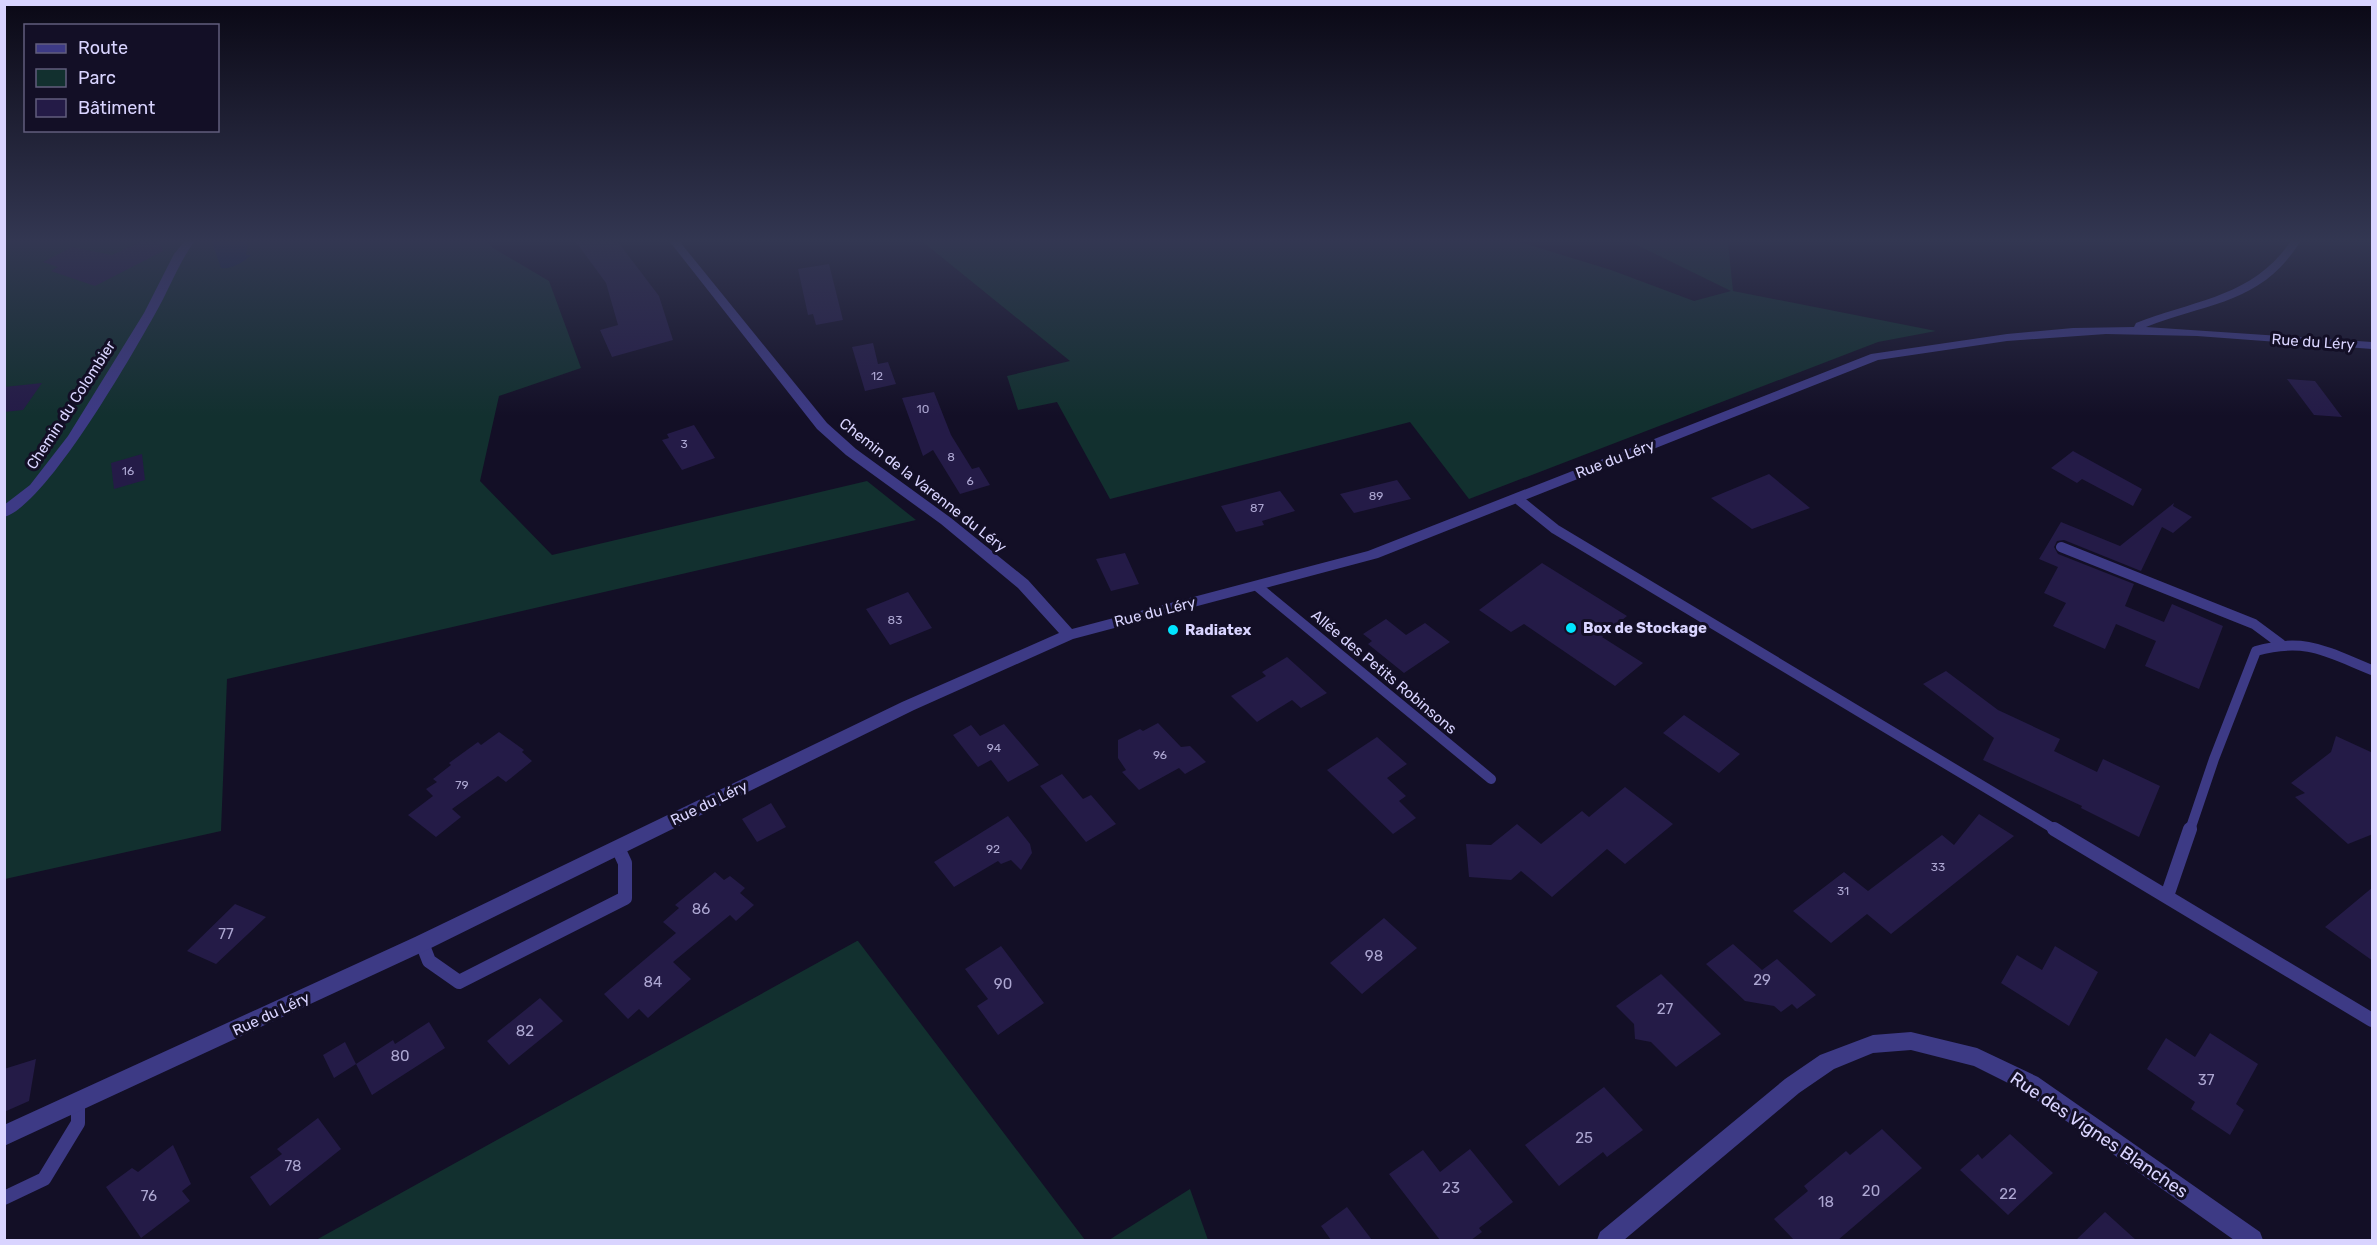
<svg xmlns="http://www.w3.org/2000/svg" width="2377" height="1245" font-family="Rubik,sans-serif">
	<rect width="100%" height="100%" fill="#130f26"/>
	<path fill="#12302f" d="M4,242H487L493,248L549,281L581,368L499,396L480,481L552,555L867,481L916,520L227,679L221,831L5,879Z
		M923,242H1520L1611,270L1694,301L1731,291L1631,242H1728L1733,291L1936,331L1878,342L1469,499L1410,422L1110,499L1057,402L1018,410L1007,376L1070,361Z
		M858,941L1085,1240H316L857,941Z
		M1190,1189L1208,1240H1109Z"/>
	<path fill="#0c2248" d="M212,242H246L248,245L246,255H251C244,262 230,270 221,268Z"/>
	<path fill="#241b47" d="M140,242H159L163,251L95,286L51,271L58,267L43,262L72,247L112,255Z
		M576,242H618L659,296L673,340L612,357L600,330L618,325L606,283Z
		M829,264L843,320L816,325L813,314L808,315L798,269Z
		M873,343L878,364L888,362L896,384L865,391L852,347Z
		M2287,379L2315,381L2342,417L2314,415Z
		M42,383L23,410L4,412V387Z
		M934,392L951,435L972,469L979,467L990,485L960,494L933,450L923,456L902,398Z
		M694,425L715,458L682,470L662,440L669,438L667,434Z
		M2073,451L2142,489L2133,506L2082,479L2077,483L2051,468Z
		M142,454L145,480L114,489L111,463Z
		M1769,474L1810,508L1752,529L1711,498Z
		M1397,480L1411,499L1354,513L1340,494Z
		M1280,491L1295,511L1262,521L1264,525L1236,532L1221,506Z
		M2174,503L2173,506L2192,517L2173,533L2162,527L2141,571L2064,540L2057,541L2054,547L2058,554L2134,584L2125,606L2164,622L2172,604L2223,626L2199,689L2145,666L2156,641L2116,624L2105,649L2053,626L2066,603L2044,593L2058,567L2039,559L2061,522L2120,546Z
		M1125,553L1139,584L1111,591L1096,559Z
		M1542,563L1627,616L1602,637L1643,663L1615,686L1524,624L1511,632L1479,610Z
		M908,592L932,628L890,645L866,609Z
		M1386,619L1406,635L1425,623L1450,642L1404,673L1368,644L1372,641L1363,634Z
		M1287,657L1327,693L1301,708L1292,700L1257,722L1231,696L1266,676L1262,672Z
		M1946,671L1998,710L2060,739L2054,751L2097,772L2103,759L2160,786L2139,837L2081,808L2082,806L1983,760L1994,738L1923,684Z
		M1684,715L1740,754L1719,773L1663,733Z
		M1158,723L1181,747L1190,746L1206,762L1185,774L1179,768L1139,790L1122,772L1126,770L1118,758V740L1140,729L1143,731Z
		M1004,724L1039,765L1008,782L991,760L978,767L953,735L971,725L980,736Z
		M499,732L524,750L522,752L532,761L506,782L498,776L452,809L461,817L436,837L408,815L433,796L426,789L437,782L433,779L451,765L449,763L478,742L481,745Z
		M2336,736L2373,753V834L2348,844L2295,797L2305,793L2291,783L2331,752Z
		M1377,737L1407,764L1387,778L1406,796L1399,801L1416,818L1393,834L1327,770Z
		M1062,774L1083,799L1091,795L1116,824L1086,842L1040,786Z
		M1625,787L1673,824L1625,864L1607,849L1552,897L1521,871L1511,880L1469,877L1466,844L1491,845L1517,824L1541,844L1582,811L1589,817Z
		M771,803L786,827L757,842L742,819Z
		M1979,814L2014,836L1891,934L1867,914L1831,943L1793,911L1844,872L1868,891L1942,835L1954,845Z
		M1008,816L1030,844L1032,853L1021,870L1011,860L1001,864L998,861L954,887L934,862Z
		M715,872L724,880L730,876L745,888L740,893L754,905L736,921L730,915L673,962L691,979L648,1018L639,1009L628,1019L604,994L676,933L663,922L679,908L675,905Z
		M2373,887V961L2325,927Z
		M235,904L266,917L216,964L187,951Z
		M1384,918L1417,948L1362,994L1330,963Z
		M1733,944L1762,970L1777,959L1816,995L1797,1009L1792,1004L1781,1012L1774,1006L1745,1001L1706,964Z
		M1001,946L1044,1003L998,1035L977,1006L988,999L965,969Z
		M2055,946L2098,972L2069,1026L2001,983L2017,955L2042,970Z
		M1661,974L1721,1034L1676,1067L1651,1042L1635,1039L1634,1024L1616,1006Z
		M540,998L563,1021L509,1065L487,1041Z
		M429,1022L445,1048L372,1095L356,1064L393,1040L395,1044Z
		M2210,1033L2258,1064L2236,1104L2244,1110L2230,1135L2191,1109L2195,1102L2147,1069L2166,1038L2195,1057Z
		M345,1042L356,1064L334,1078L323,1055Z
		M36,1059L29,1101L4,1112V1069Z
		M1604,1087L1643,1130L1607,1157L1603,1152L1559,1186L1525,1145Z
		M318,1118L341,1149L270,1206L250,1177L282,1154L277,1149Z
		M1882,1129L1922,1168L1838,1240H1794L1774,1219L1808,1191L1804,1186L1846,1151L1850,1155Z
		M2010,1134L2053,1173L2008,1215L1960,1170L1978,1154L1982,1159Z
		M173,1145L191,1184L182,1191L190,1201L141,1238L106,1187L132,1168L138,1172Z
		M1470,1149L1513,1202L1479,1228L1482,1232L1471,1240H1440L1389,1174L1423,1150L1440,1172Z
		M1347,1207L1372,1240H1331L1321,1226Z
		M2105,1212L2136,1240H2076Z"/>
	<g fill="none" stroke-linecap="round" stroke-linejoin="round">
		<path stroke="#3d3a85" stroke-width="8" d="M1516,498L1521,502"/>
		<path stroke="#3d3a85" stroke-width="10" d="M1519,500L1555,529L2056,830
			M2061,547L2254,624L2281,644
			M1258,587L1491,779
			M2190,830L2214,759L2256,651C2306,637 2327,652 2372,670"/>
		<path stroke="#3d3a85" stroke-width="14" d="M2054,829L2372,1020
			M2167,896L2190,829
			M422,943L429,961L459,982L625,898V863L618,848
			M4,1198L44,1179L78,1123V1102"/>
		<path fill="#3d3a85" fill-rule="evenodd" d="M184,242H194C178,264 169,290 155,314C132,355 46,506 4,517V505L30,485L68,436L144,313L174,254Z
			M670,242H680L827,423L856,449L951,518L1028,580L1072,629L1368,551L1871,354L2007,334L2073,328L2134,327L2136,323C2194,300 2253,297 2290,242H2300C2261,304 2209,302 2146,327L2372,342V349L2197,336L2106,334L2007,341L1878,360L1378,558L1073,639L914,710L429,949L4,1146V1125L415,937L902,702L1059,633L1018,588L941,524L846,455L817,429Z
			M1911,1032L1977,1048L2038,1077L2260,1232L2263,1240H2234L2024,1091L1974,1066L1911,1050L1873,1053L1834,1069L1799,1093L1624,1240H1597L1600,1232L1785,1079L1820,1055L1873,1035Z"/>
	</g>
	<linearGradient id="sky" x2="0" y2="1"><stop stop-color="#0a0815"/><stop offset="0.58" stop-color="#333752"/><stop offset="1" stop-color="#333752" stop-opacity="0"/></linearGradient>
	<rect width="2377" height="416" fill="url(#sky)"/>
	<g fill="#00e5ff" stroke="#130f26" stroke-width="2">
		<circle cx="1571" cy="628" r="6"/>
		<circle cx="1173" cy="630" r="6"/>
	</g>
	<g text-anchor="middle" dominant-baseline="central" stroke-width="6" stroke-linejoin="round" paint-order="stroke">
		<g font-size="12" fill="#aca6d1">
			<text x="877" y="376">12</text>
			<text x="923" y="409">10</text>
			<text x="684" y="444">3</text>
			<text x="951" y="457">8</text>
			<text x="128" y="471">16</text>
			<text x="970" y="481">6</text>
			<text x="1376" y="496">89</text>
			<text x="1257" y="508">87</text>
			<text x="895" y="620">83</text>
			<text x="994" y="748">94</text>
			<text x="1160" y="755">96</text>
			<text x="462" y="785">79</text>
			<text x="993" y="849">92</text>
			<text x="1938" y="867">33</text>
			<text x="1843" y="891">31</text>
		</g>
		<g font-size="15" fill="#d9d4ff" stroke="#130f26">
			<text transform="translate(2313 342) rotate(4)">Rue du Léry</text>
			<text transform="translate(71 405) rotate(-57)">Chemin du Colombier</text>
			<text transform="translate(1615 459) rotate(-21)">Rue du Léry</text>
			<text transform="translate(923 485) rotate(38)">Chemin de la Varenne du Léry</text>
			<text transform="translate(1155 612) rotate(-14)">Rue du Léry</text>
			<text transform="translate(1384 672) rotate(40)">Allée des Petits Robinsons</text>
			<text transform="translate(709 803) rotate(-26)">Rue du Léry</text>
			<text transform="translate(271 1014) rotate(-25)">Rue du Léry</text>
		</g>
		<g font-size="15" font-weight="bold" fill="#d9d4ff" stroke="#130f26" text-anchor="start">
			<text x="1583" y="628">Box de Stockage</text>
			<text x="1185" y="630">Radiatex</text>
		</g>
		<g font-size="15" fill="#aca6d1">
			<text x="701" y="909">86</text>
			<text x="226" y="934">77</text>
			<text x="1374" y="956">98</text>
			<text x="1762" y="980">29</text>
			<text x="653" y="982">84</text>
			<text x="1003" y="984">90</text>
			<text x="1665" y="1009">27</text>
			<text x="525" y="1031">82</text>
			<text x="400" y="1056">80</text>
			<text x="2206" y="1080">37</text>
			<text x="1584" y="1138">25</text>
			<text x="293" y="1166">78</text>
			<text x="1451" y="1188">23</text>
			<text x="1871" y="1191">20</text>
			<text x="2008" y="1194">22</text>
			<text x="149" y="1196">76</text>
			<text x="1826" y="1202">18</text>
		</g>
		<g font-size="18" fill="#d9d4ff" stroke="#130f26">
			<text transform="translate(2099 1135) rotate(34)">Rue des Vignes Blanches</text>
		</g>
	</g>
	<rect width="2377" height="1245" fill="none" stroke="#d9d4ff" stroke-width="12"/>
	<rect x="24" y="24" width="195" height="108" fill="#130f26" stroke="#625e7d" stroke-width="1.5"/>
	<rect x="36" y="44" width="30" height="9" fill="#3d3a85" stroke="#625e7d" stroke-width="1.5"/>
	<text x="78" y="54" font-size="18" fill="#d9d4ff">Route</text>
	<rect x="36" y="69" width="30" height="18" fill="#12302f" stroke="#625e7d" stroke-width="1.5"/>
	<text x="78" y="84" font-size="18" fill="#d9d4ff">Parc</text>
	<rect x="36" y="99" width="30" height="18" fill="#241b47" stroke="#625e7d" stroke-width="1.5"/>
	<text x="78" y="114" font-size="18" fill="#d9d4ff">Bâtiment</text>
</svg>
